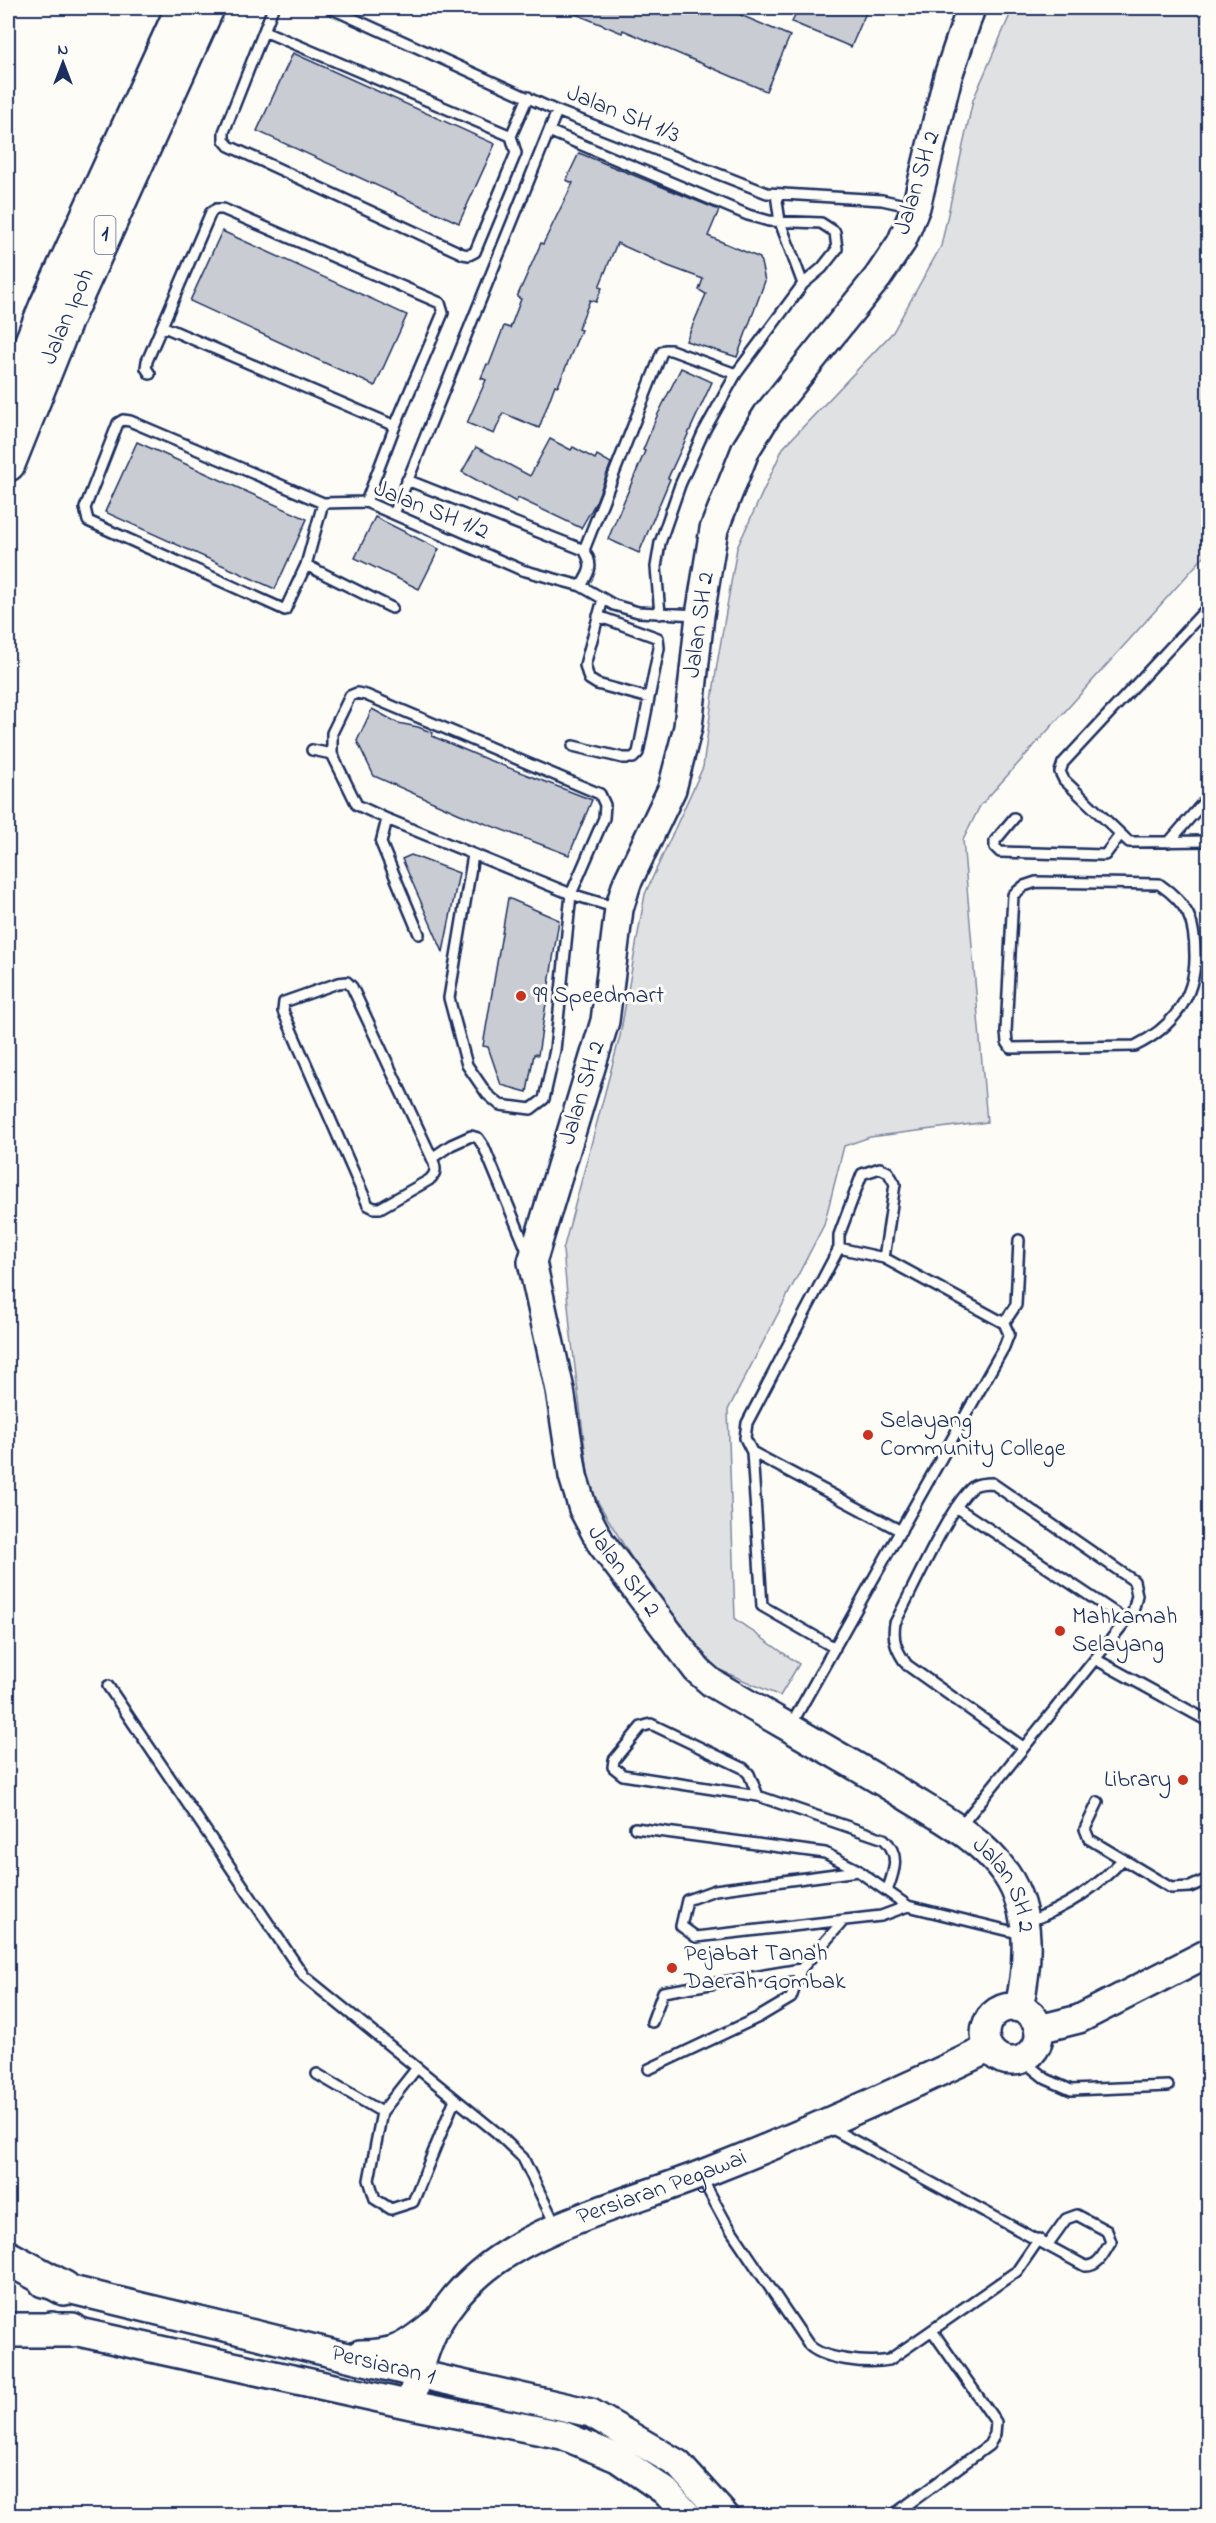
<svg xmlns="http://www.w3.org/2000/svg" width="1216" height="2523" font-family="'Indie Flower',sans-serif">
	<rect width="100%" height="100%" fill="#fdfcf7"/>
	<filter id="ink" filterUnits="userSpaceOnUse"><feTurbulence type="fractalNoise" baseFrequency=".0167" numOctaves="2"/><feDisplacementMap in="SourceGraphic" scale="12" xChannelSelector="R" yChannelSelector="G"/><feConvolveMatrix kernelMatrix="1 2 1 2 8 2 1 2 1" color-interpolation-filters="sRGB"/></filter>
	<g filter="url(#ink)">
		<path fill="#e0e1e3" stroke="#7e88a0" stroke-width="1.5" d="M1013,8H1208V552L980,806L963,840L987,1122L870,1137L844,1146L824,1225L728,1410L735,1619L799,1664L780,1696L715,1668L640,1572L590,1489L570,1327L563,1250L620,1036L645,894L703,767L717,664L737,548L783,448L893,332L941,246L973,100Z"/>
		<path fill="#c9ccd3" stroke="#1b2f5e" stroke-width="1.5" d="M561,8H724L790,36L766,91L623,30L622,33Z
			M799,8H868L851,47L792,22Z
			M293,53L495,144L459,223L257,131Z
			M579,153L719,210L708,236L760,258L765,281L737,357L686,341L706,294L699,290L703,279L668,266L617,243L599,287L602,288L596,302L590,300L578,329L581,330L558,386L555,385L539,428L503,413L494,434L467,423L486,380L481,378L487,364L489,365L504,326L510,328L521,299L517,297L541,243L543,244L573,183L566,180Z
			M222,231L407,315L375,386L190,301Z
			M681,368L712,382L668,478L670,479L639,553L608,539L645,451L643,450L657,416Z
			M550,439L571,450L573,447L595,459L597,455L611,463L596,502L581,528L518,498L516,502L462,472L476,447L530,476Z
			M137,442L307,519L275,589L105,512Z
			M375,517L439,549L419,589L355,558Z
			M372,709L398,723L418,727L433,733L432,736L486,759L592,800L569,855L460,814L374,776L357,741Z
			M411,855L459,873L443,952L402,859Z
			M508,898L559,920L538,1055L534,1054L527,1092L501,1085L488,1047L483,1046Z"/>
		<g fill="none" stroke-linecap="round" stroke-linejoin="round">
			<g stroke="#1b2f5e" stroke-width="14">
				<path id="lane" d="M273,8L224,132V140L229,146L463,254L469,255L475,252L516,153L511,136L528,97
					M330,8L557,111L767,193L882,200L914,207
					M264,31L511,136
					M549,131L748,215L769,221L821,223L835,232L837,249L822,268L803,284L736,374L703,433L680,485L660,543L656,567L660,614
					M776,194L780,222L803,284
					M162,326L395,426
					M150,374L146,368L147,361L211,212L216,209H223L440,303L443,313L395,426L366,502
					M407,480L584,550C594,565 590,572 581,586
					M323,503L306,565L285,610L88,521L85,508L118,423L123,420L130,421L323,503L366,502L522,570L581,586L614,605L638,612L698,615
					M394,514L557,111
					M584,550L662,352L665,350H671L736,374
					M306,565L392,608
					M603,599L585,665L589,679L597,684L649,698
					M1208,607L1063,763L1060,772L1064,780L1129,842L1208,841
					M573,746L623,758H633L638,753L659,648L658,638L598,616
					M312,750L332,754
					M1014,818L995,841V847L1000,852L1105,855L1120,835
					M387,819L381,843L419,934
					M1169,842L1208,797
					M473,855L449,998L467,1065L487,1094L500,1105L531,1109L544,1099L555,1050L571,894L604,818L605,805L600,794L366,695L357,693L350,696L332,733V754L357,805L387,819L571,894L617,908
					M1036,882L1159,884C1188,904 1195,920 1195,955C1196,997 1172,1028 1135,1046L1011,1048L1007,1042L1006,1032L1013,895L1024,886Z
					M1196,961H1208
					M432,1158L352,987L347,982L338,983L284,1002L283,1011L368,1205L374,1208H380L429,1180C437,1173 436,1168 432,1158L451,1145L471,1136L478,1138L484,1147L528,1253
					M1004,1323L1016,1305L1019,1240
					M752,1452L901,1531
					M956,1507L1126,1620
					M835,1648L762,1606L752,1452L745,1438L747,1423L839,1248V1235L862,1174L880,1168L888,1172L895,1184L884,1258
					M1095,1659L1208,1721
					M108,1686L304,1976L496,2132L523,2158L556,2226
					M791,1725L1004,1347L1009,1334L1004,1323L884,1258L839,1248
					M758,1796L749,1774L743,1768L651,1724L641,1727L614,1760L613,1767L623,1775L758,1796L884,1839C901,1855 894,1872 887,1891
					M1098,1802L1085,1829L1089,1839L1171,1888L1190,1887L1208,1879
					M635,1828L825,1853L858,1870
					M959,1828L1133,1612L1137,1595L1134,1581L992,1483C986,1483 980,1483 974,1486C952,1501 910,1595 895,1623C892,1641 897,1651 907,1665L1023,1747
					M908,1906L881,1916L696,1937L681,1926L687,1900L715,1890L858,1871L908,1906L1022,1934
					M1027,1922C1063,1909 1097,1888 1123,1859
					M652,2022L663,1992L801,1969L844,1920
					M1021,2059L1046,2079L1071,2090L1168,2086
					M416,2069L382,2112L369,2180L375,2199L391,2209L413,2202L455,2099
					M649,2069L759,2017L791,1998L801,1969
					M317,2074L382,2112
					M827,2126L1085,2266C1099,2267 1104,2252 1111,2242L1107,2231L1077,2215L1066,2219L1048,2244
					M701,2177L725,2221L808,2344C822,2360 869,2364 889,2360L1017,2271L1039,2239
					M892,2516L989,2445L995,2434L996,2422L933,2332"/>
			</g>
			<g stroke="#1b2f5e" stroke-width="32">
				<g id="secondary">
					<path id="s1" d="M971,8L948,76L916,207L901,243L878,277L767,415L746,449L714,529L700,615L688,727L672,789L627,883L619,909L605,1021L532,1262L560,1390L573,1476L583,1509L601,1543L697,1670L712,1683C777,1721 842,1757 906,1796C941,1818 982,1839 1006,1874C1033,1913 1028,1965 1019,2008"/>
					<circle cx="1012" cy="2034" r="27"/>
					<path d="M1039,2029L1079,2019L1208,1953"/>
					<path id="s2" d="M43,2283L418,2374L591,2413L678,2464L725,2516"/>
					<path d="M51,2326L411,2405L562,2435L617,2458L665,2491L688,2516"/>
					<path d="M360,2354C398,2354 406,2346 435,2323"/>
					<path id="s3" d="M414,2390C426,2340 439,2308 479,2274C533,2226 633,2201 702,2174C799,2136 894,2094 988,2049"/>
				</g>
			</g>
			<g stroke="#1b2f5e" stroke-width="38">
				<g id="highway">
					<path d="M8,401L46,307L183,8"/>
					<path id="s4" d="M8,464L66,319L207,8"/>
					<path d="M8,2258L64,2288"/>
					<path d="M8,2330H72"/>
				</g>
			</g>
			<use href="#lane" stroke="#fdfcf7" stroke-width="9"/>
			<use href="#secondary" stroke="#fdfcf7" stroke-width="27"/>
			<use href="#highway" stroke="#fdfcf7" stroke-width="33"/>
		</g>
	</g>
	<g fill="#c8321e" stroke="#fdfcf7" stroke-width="2">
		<circle cx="521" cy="996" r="6"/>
		<circle cx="868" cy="1435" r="6"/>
		<circle cx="1060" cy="1631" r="6"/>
		<circle cx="1183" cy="1780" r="6"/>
		<circle cx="672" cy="1968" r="6"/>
	</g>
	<g text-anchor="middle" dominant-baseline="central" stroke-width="6" stroke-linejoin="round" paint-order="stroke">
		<rect fill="#fdfcf7" stroke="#5f6c8c" stroke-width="1.5" x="94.5" y="216" width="21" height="38" rx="4.5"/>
		<g font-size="22" font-weight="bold" fill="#1b2f5e">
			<text x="105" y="235">1</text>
		</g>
		<g font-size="24" fill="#1b2f5e" stroke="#fdfcf7">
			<text transform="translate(623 115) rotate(22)">Jalan SH 1/3</text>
			<text transform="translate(918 183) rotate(-73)">Jalan SH 2</text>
			<text stroke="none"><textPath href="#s4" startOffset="159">Jalan Ipoh</textPath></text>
			<text transform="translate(431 511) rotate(22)">Jalan SH 1/2</text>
			<text transform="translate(700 625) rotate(-82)">Jalan SH 2</text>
			<text transform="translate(583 1093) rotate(-73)">Jalan SH 2</text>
			<text stroke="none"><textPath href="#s1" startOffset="1677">Jalan SH 2</textPath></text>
			<text stroke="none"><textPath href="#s1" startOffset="2181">Jalan SH 2</textPath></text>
			<text stroke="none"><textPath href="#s3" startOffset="339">Persiaran Pegawai</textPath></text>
			<text stroke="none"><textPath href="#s2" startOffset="350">Persiaran 1</textPath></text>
		</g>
		<g font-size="24" fill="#1b2f5e" stroke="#fdfcf7" text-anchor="start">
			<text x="533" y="996">99 Speedmart</text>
			<text x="880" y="1421">Selayang<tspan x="880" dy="28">Community College</tspan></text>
			<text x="1072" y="1617">Mahkamah<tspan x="1072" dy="28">Selayang</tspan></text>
			<text x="1171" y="1780" text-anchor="end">Library</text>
			<text x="684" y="1954">Pejabat Tanah<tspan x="684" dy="28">Daerah Gombak</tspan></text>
		</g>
	</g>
	<rect width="1216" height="2523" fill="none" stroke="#fdfcf7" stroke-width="30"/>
	<rect x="15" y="15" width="1186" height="2493" fill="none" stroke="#1b2f5e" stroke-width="2" filter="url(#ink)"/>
	<g transform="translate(63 63)" stroke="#fdfcf7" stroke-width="4.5" paint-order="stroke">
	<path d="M0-4.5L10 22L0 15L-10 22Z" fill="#1b2f5e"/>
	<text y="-9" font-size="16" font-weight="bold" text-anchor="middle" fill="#1b2f5e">N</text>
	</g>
</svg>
